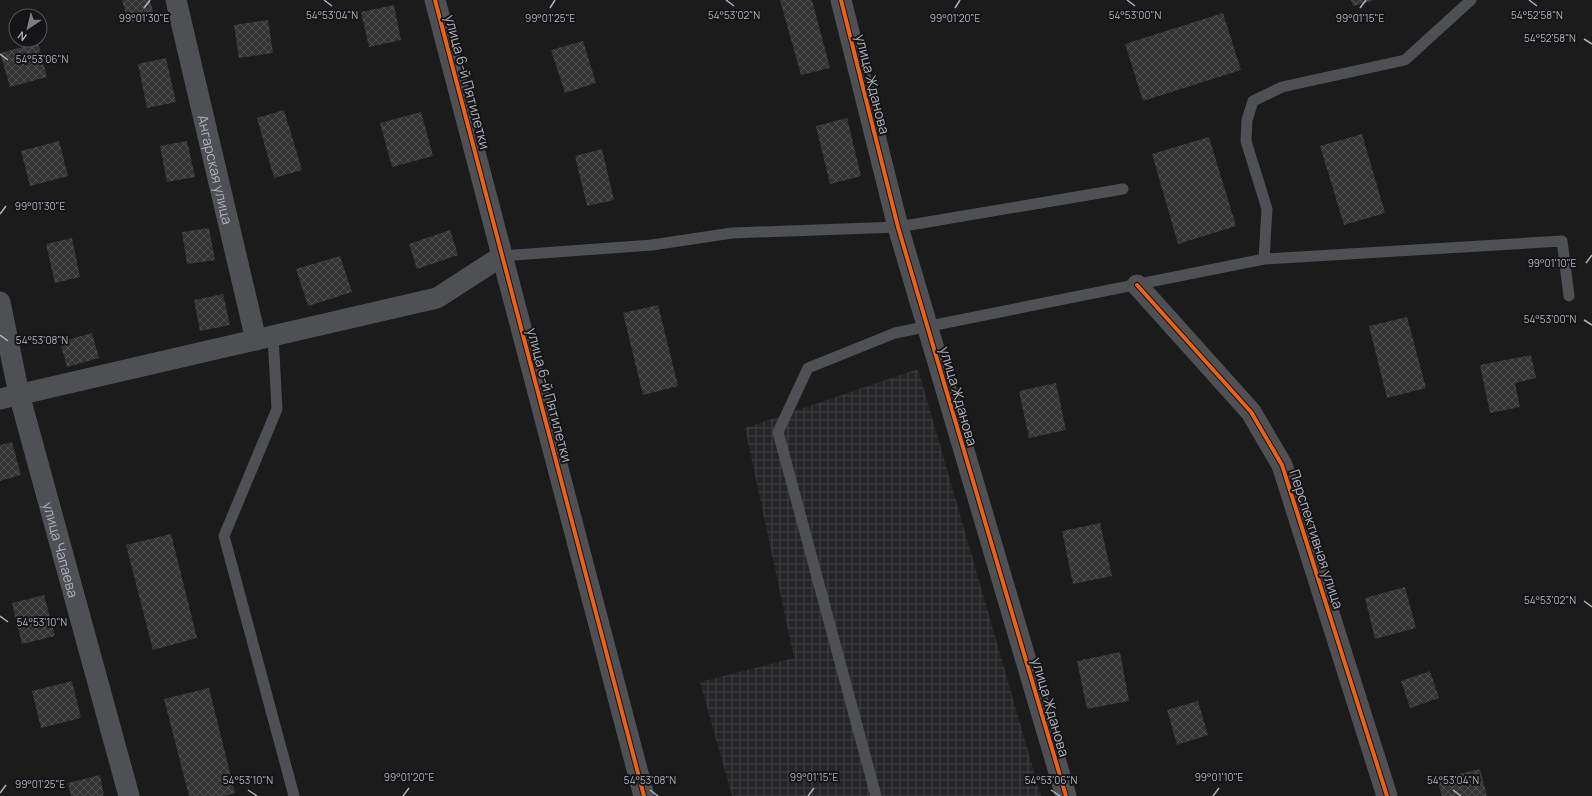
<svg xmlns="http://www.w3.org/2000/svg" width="1592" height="796" font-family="Manrope,sans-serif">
	<defs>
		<pattern id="industrial-grid" width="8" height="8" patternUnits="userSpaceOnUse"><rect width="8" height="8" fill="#252527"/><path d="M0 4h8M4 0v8" fill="none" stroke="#424244"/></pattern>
		<pattern id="building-cross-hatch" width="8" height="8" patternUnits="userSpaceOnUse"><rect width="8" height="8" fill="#343435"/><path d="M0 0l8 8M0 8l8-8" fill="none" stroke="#4f4f50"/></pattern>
	</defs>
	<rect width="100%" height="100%" fill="#1b1b1b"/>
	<path fill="url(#industrial-grid)" d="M918,369L1041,796H732L700,682L794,658L745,428Z"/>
	<path fill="url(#building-cross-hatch)" d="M122,0H150L154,16L128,23Z
		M780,0H812L830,68L801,75Z
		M1351,0H1375L1353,6Z
		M394,5L401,40L369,47L361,12Z
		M1223,13L1241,70L1143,101L1125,44Z
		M268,20L273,53L239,58L234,25Z
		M583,41L596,83L565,93L551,50Z
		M38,43L47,77L10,87L0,53Z
		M166,58L176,102L147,108L138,64Z
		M284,110L302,170L274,178L257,118Z
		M421,112L433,156L392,167L380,123Z
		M847,118L861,176L830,184L816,126Z
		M1362,134L1385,213L1344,225L1320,146Z
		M1209,137L1236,226L1178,244L1152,154Z
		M59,141L68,176L30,186L21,151Z
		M187,141L195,177L167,182L160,146Z
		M602,149L614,200L587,206L575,156Z
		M209,228L215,260L187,264L182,232Z
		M450,230L458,255L417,269L409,244Z
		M72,238L80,277L55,283L46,244Z
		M340,256L352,292L308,306L296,269Z
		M223,294L230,325L200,331L194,300Z
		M658,305L678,386L643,395L623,313Z
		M1407,317L1426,388L1387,398L1369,326Z
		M92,333L99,358L67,367L60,342Z
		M1531,355L1536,378L1515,383L1520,407L1490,413L1480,365Z
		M1056,383L1066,430L1029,438L1019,391Z
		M12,442L21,475L0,481V445Z
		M1100,523L1112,576L1073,584L1062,531Z
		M171,534L197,638L153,650L126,545Z
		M1405,587L1416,628L1375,639L1365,598Z
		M44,595L55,636L22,644L12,603Z
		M1120,652L1129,701L1087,709L1077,661Z
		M1430,671L1439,698L1410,708L1401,681Z
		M72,681L81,718L41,728L32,691Z
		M209,688L235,793L224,796H189L164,699Z
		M1198,701L1208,735L1177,745L1167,710Z
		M1480,769L1487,796H1442L1437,779Z
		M100,775L104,796H71L68,783Z"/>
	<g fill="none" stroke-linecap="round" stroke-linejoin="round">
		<path stroke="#4f5054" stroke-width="11" d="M502,256L652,245L732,233L898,227L1123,189
			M1264,259L1267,209L1246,141L1247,120L1253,101L1282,87L1405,60L1471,0
			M273,336L277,409L224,536L294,796
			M876,796L778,432L808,368L895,333L1264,259L1562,241L1569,296"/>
		<g stroke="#4f5054" stroke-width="21">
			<path id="s1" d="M176,0L256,340"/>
			<path d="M435,0L644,796"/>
			<path d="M841,0L898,227L1066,796"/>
			<path d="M1137,285L1251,412L1282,465L1387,796"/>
			<path id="s2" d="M0,302L19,394L129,796"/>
			<path d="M0,399L437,298L502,256"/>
		</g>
		<g stroke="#151517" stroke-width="6">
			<path id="cycleway" d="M435,0L644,796
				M841,0L898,227L1066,796
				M1137,285L1251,412L1282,465L1387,796"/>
		</g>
		<use href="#cycleway" stroke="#ea6118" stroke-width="4"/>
	</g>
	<path fill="none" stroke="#adb2bb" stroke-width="1.5" d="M324,0L332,6M726,0L734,6M1127,0L1135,6M1529,0L1537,6M144,8L150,0M550,8L555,0M955,8L960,0M1360,8L1366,0M1584,39L1592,44M0,54L8,60M0,214L6,206M1586,263L1592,255M1584,320L1592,325M0,335L8,341M1584,601L1592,607M0,616L8,622M248,790L257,796M650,790L658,796M1051,790L1060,796M1453,790L1461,796M0,793L6,785M403,796L409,788M808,796L814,788M1213,796L1219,788"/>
	<g text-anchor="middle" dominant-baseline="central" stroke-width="4" stroke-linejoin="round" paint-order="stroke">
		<g font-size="14" fill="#adb2bb" stroke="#151517">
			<text transform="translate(468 82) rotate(75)">улица 6-й Пятилетки</text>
			<text transform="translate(873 84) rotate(76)">улица Жданова</text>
			<text stroke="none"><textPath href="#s1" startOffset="174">Ангарская улица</textPath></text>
			<text transform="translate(550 395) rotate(75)">улица 6-й Пятилетки</text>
			<text transform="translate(959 396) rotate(74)">улица Жданова</text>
			<text transform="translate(1317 539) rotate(72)">Перспективная улица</text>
			<text stroke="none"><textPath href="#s2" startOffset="255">улица Чапаева</textPath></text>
			<text transform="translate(1051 707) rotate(74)">улица Жданова</text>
		</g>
	</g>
	<g font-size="10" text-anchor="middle" fill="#adb2bb" stroke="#151517" stroke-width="4" stroke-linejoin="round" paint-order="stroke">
		<text x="332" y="19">54°53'04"N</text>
		<text x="734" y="19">54°53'02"N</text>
		<text x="1135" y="19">54°53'00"N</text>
		<text x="1537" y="19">54°52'58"N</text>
		<text x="144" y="22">99°01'30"E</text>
		<text x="550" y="22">99°01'25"E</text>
		<text x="955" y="22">99°01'20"E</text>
		<text x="1360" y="22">99°01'15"E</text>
		<text x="1550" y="42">54°52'58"N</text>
		<text x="42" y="63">54°53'06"N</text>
		<text x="40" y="210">99°01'30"E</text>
		<text x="1552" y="267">99°01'10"E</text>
		<text x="1550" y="323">54°53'00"N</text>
		<text x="42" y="344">54°53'08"N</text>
		<text x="1550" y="604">54°53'02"N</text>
		<text x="42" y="626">54°53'10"N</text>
		<text x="409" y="781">99°01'20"E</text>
		<text x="814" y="781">99°01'15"E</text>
		<text x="1219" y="781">99°01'10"E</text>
		<text x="248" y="784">54°53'10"N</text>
		<text x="650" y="784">54°53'08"N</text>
		<text x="1051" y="784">54°53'06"N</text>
		<text x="1453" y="784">54°53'04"N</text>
		<text x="40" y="788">99°01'25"E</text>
	</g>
	<g transform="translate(28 28) rotate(215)"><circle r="19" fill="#151517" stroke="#525459"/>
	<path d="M0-3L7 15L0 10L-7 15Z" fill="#7a7d83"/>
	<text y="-6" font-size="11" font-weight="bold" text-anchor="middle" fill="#adb2bb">N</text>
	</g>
</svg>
